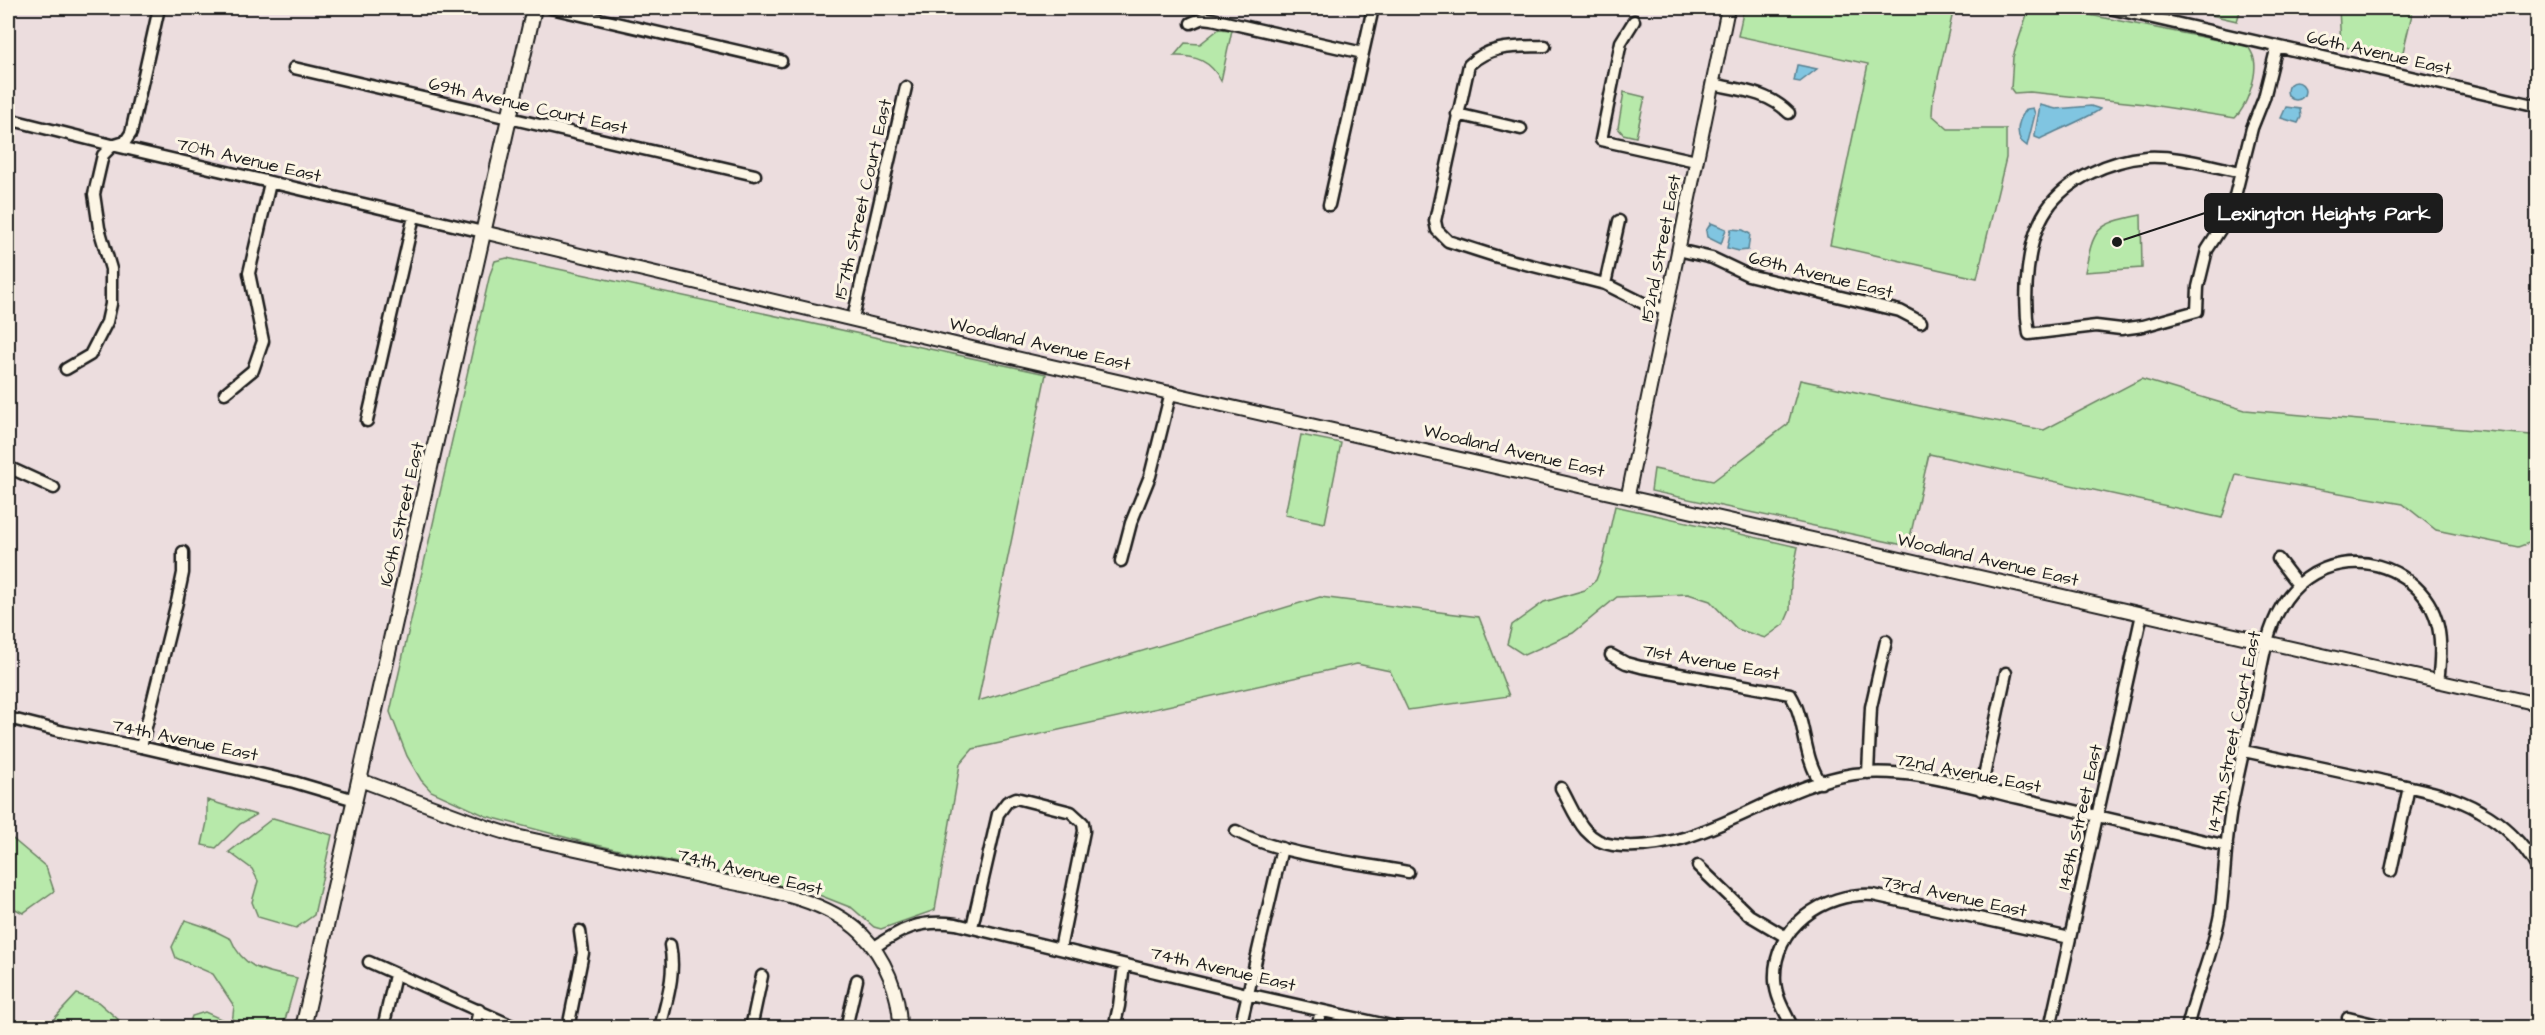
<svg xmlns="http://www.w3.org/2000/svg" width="2545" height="1035" font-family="'Architects Daughter',sans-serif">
	<rect width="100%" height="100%" fill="#ecddde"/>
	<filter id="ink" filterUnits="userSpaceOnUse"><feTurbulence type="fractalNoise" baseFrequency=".0167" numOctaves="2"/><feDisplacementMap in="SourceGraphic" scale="12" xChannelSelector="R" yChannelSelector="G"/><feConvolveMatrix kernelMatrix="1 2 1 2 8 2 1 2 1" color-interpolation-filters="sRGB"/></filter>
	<g filter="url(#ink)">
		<path fill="#b7e9aa" stroke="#6a8263" stroke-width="1.5" d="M1744,8H1954L1933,99L1932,115L1948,129H2006V158L1977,278L1830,245L1868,64L1738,36Z
			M2029,8H2054L2248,46C2250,50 2253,54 2254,59C2258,75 2246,108 2235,118L2145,104L2030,92L2014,93L2011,89L2013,57Z
			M2181,8H2241L2237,21Z
			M2339,8H2474L2413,10L2401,60L2341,46Z
			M1219,29L1232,30L1221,81C1211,61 1195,55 1174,56L1185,43L1200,44Z
			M1624,92L1645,97L1636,137L1623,134L1618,128Z
			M2141,215L2142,268L2085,272C2094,228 2095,224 2141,215Z
			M507,258L1046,374L978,701L1320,597L1479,617L1509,696L1408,710L1390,671L1357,664L973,749L960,764L935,910L881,929L874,927L852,908L814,893L583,842L486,816L431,791L421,780L407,756L390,712L490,274L495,261Z
			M2141,379L2245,410L2531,435L2537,440V540L2518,547L2436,530L2403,504L2236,475L2222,518L1929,454L1908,546L1651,491L1654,469L1713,481L1788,424L1800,380L1948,412L2044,430Z
			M1301,435L1341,443L1325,523L1285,515Z
			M1615,506L1798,547L1791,582L1790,610L1784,624L1765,638L1737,629L1710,601L1688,594L1617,597L1573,633L1524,655L1507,644L1512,625L1544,602L1585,590L1596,580L1603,561Z
			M207,800L256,815L240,824L216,848L202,845L207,822Z
			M273,818L332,835L314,915L296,928L258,917L252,902L258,881L252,869L229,852Z
			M8,835L46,867L54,891L23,913L8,905Z
			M185,920L209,928L231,939C243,970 267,972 297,978L283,1027H188L192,1016L205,1012L232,1024L234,1006L213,974L176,958L172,947Z
			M77,994L98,1002L127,1027H49L51,1022Z"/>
		<path fill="#80c5e1" stroke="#588192" stroke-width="1.5" d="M1797,65H1798L1817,69L1800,82L1794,81Z
			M2287 91a9 9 0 1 1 18 0a9 9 0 1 1-18 0Z
			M2040,105L2056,109L2091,106L2100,109C2097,114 2051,133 2040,139L2035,137V134Z
			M2286,107L2300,109L2301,117L2298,123L2281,118Z
			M2033,108L2035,114L2027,146L2021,141C2015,131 2019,118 2027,109Z
			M1711,223L1726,229L1721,244L1707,237L1706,231Z
			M1731,229L1743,230L1750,234L1748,250L1739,251L1727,248Z"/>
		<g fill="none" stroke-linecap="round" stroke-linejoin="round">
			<g stroke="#1c1c1c" stroke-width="15">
				<path id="minor" d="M551,8L781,61
					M2109,8L2538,106
					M1634,21L1621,42L1601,140L1696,161
					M1191,23L1203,18L1212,19L1363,53
					M1545,46C1517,47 1490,44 1469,65L1435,221L1437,230L1448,241L1498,257L1605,284L1647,305L1666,310
					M294,68L755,175
					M1712,84C1741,90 1768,92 1789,113
					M1457,114L1521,129
					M8,119L116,146L483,232
					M2241,172C2210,166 2177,155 2146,157C2111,160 2067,179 2047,209C2026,240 2023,298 2029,334L2096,326L2121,329L2143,326L2197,311L2198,287L2207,250L2225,222L2234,200L2252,128L2264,98L2277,46
					M1329,205L1373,8
					M1678,250L1712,258L1748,275L1900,311L1921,322
					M1605,284L1619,221
					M853,318L906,87
					M66,369L90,355L107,322L111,304V269L99,228L94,194L103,155L112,146L125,142L131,133L159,8
					M225,393L253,370L263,341L249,273L270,183
					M367,421L414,216
					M8,467L54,488
					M2278,559L2298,585
					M1121,561L1131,523L1150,476L1171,392
					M1611,655L1626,663L1641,667L1790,694C1807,721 1802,756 1821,783
					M8,718L64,732L141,747L294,782L355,800
					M141,747L177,602L183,573V552
					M2244,751C2289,761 2334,770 2379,780C2413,788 2450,793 2480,811C2504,824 2524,845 2538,869
					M1868,773L1871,707L1886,641
					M1561,788C1575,812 1582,841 1613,845C1700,856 1771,786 1854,774C1909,767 1967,786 2019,798C2089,814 2158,830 2227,846
					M1981,790L2006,673
					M1236,831C1282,856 1356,862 1408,872
					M2528,854L2538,847
					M1698,866L1749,915L1786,937
					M2391,871L2409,787
					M972,927L998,814L1007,802L1016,798L1071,812L1083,823L1084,831L1060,949
					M873,948C901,929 920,919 956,924L1247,994L1400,1028
					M369,962L517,1028
					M2348,1018L2391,1028
					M383,1028L395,975
					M475,1028L479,1010
					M568,1028L583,953L580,931
					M660,1028C667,999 676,974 670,945
					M751,1028L762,976
					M846,1028L857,980
					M1114,1028L1119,1006L1124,965
					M1240,1028L1282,848
					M1317,1028L1321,1011
					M1793,1028C1785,1012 1776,998 1775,981C1772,927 1824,892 1873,895L2070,938
					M2050,1028L2142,614
					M2187,1028C2196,989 2213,953 2220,914C2225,879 2225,844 2231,810C2238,771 2248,733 2256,694C2262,665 2266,632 2281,607C2294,584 2316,568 2342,564C2367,560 2391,567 2410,582C2443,608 2443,644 2438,682"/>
			</g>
			<g stroke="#1c1c1c" stroke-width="16">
				<path id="tertiary" d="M483,232L972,348L2538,704
					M1628,495L1728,8
					M360,780L487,827L516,836C575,849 635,862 694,875C746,887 821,894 861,933C885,957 900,993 900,1028"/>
			</g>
			<g stroke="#1c1c1c" stroke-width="18">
				<path id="secondary" d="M303,1028L534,8"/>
			</g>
			<use href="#minor" stroke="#fcf5e5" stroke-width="10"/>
			<use href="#tertiary" stroke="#fcf5e5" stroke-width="12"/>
			<use href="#secondary" stroke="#fcf5e5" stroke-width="14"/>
		</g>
	</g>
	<g text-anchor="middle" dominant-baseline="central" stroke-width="6" stroke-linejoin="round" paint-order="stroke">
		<g font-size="18" fill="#1c1c1c" stroke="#fcf5e5">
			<text transform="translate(2379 53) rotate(13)">66th Avenue East</text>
			<text transform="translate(528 106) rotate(13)">69th Avenue Court East</text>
			<text transform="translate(249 160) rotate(13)">70th Avenue East</text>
			<text transform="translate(863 199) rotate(-77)">157th Street Court East</text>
			<text transform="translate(1661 248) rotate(-79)">152nd Street East</text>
			<text transform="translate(1821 275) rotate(14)">68th Avenue East</text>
			<text transform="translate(1040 344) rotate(13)">Woodland Avenue East</text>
			<text transform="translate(1514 451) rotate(13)">Woodland Avenue East</text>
			<text transform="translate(402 514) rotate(-77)">160th Street East</text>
			<text transform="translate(1988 560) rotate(13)">Woodland Avenue East</text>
			<text transform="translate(1711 662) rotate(10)">71st Avenue East</text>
			<text transform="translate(2234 731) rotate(-78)">147th Street Court East</text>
			<text transform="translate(185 740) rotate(12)">74th Avenue East</text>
			<text transform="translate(1968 773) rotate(11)">72nd Avenue East</text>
			<text transform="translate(2080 817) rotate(-77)">148th Street East</text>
			<text transform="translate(750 872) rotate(14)">74th Avenue East</text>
			<text transform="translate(1954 896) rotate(12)">73rd Avenue East</text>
			<text transform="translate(1223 969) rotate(13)">74th Avenue East</text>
		</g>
	</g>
	<path fill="none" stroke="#1c1c1c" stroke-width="2" d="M2117 242L2205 213"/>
	<circle fill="#1c1c1c" stroke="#fcf5e5" stroke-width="2" cx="2117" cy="242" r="6"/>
	<rect fill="#1c1c1c" stroke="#1c1c1c" stroke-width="2" x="2205" y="194" width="237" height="38" rx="6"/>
	<g font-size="20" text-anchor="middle" font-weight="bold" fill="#fff">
		<text x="2324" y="220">Lexington Heights Park</text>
	</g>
	<rect width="2545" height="1035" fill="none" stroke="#fcf5e5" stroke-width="30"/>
	<rect x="15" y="15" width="2515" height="1005" fill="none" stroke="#1c1c1c" stroke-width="2" filter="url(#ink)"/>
</svg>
